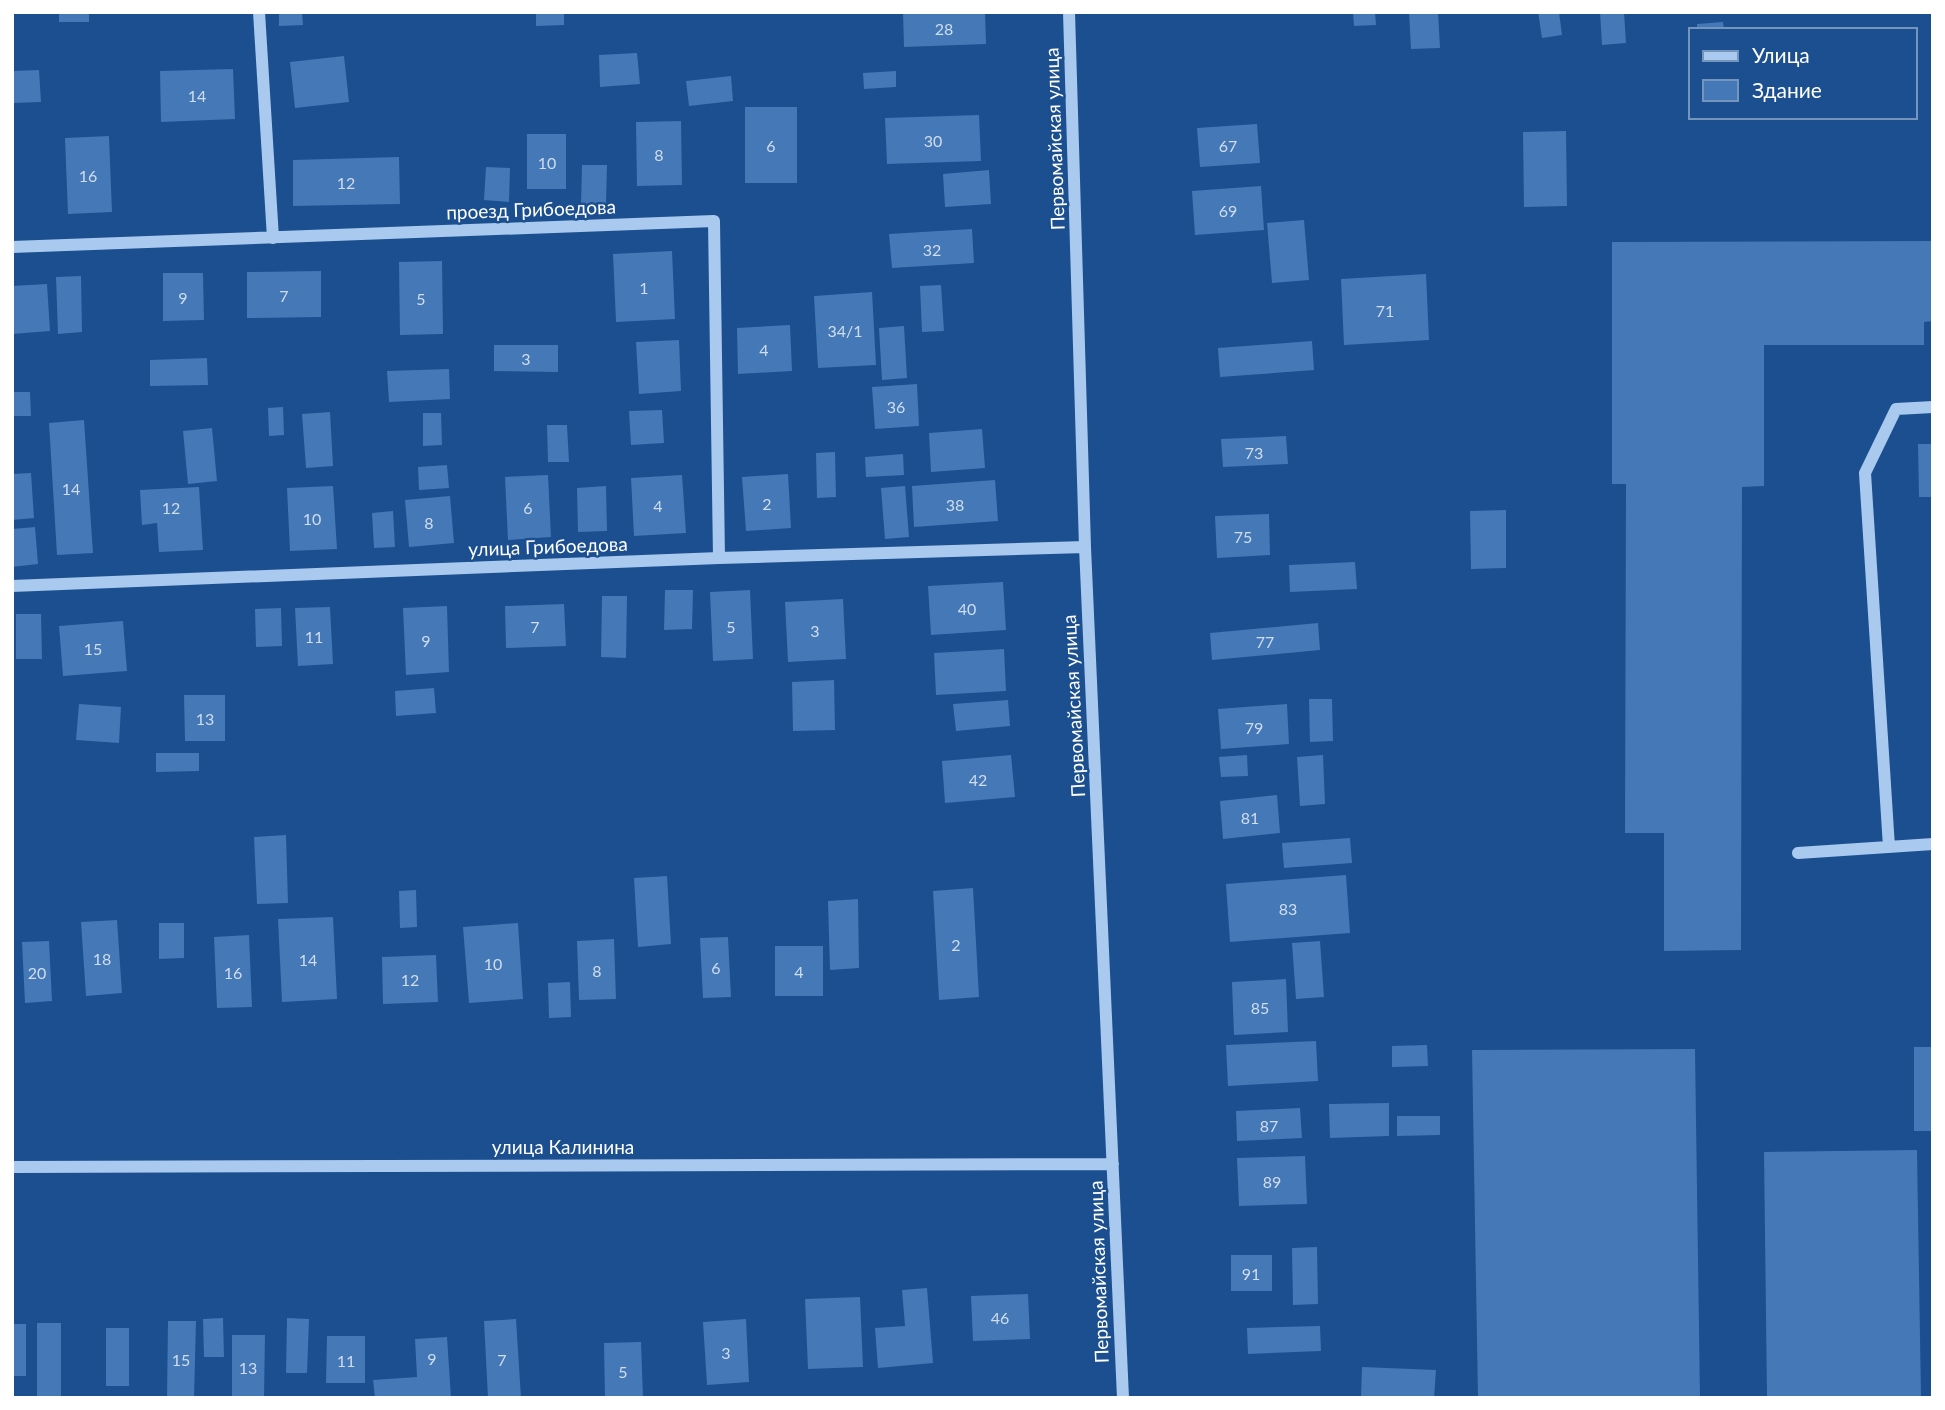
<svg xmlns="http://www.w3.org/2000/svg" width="1945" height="1410" font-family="Lato,sans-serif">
	<rect width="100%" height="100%" fill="#1b4f8f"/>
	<path fill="#4478b7" d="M59,12H89V22H59Z
		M279,12H302L303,25L279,26Z
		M536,12H564V25L536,26Z
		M985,12L986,44L904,47L903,13Z
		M1353,12H1375L1376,25L1354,26Z
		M1409,12H1438L1440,48L1411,49Z
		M1538,12H1559L1562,35L1542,38Z
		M1600,12H1624L1626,43L1602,45Z
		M1723,22L1724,30H1697V24Z
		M637,53L640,84L600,87L599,55Z
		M344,56L349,102L295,108L290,62Z
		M233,69L235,119L161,122L160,71Z
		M39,70L41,102L12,103V71Z
		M896,71V87L864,89L863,73Z
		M731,76L733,101L689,106L686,81Z
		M745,107H797V183H745Z
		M979,115L981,161L887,164L885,118Z
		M681,121L682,185L637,186L636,122Z
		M1257,124L1260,163L1200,167L1197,128Z
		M1566,131L1567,206L1524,207L1523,132Z
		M527,134H566V189H527Z
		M109,136L112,212L68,214L65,138Z
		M399,157L400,204L293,206V160Z
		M582,165H607L606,204H581Z
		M486,167L510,168L509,202L484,200Z
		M989,170L991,204L945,207L943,174Z
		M1261,186L1264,230L1195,235L1192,191Z
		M1304,220L1309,280L1272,283L1267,223Z
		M972,229L974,263L892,268L889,234Z
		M1933,241V321L1924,322V345H1764V486L1742,487L1741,950L1664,951V833H1625L1626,484H1612V242Z
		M672,251L675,319L616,322L613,254Z
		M442,261L443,334L400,335L399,262Z
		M321,271V317L247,318V272Z
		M163,273H203L204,320L163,321Z
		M1426,274L1429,340L1344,345L1341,279Z
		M81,276L82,332L58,334L56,277Z
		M47,284L50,331L12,334V286Z
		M941,285L944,331L922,332L920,286Z
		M872,292L876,365L818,368L814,296Z
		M790,325L792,371L738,374L737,328Z
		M904,326L907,378L882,380L879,328Z
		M679,340L681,391L639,394L636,342Z
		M1312,341L1314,370L1220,377L1218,348Z
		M494,345H558V372L494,371Z
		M207,358L208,385L150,386V360Z
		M449,369L450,399L389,402L387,371Z
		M917,384L919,426L875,429L872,387Z
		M12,392H30L31,416H12Z
		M283,407L284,435L269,436L268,408Z
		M662,410L664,443L631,445L629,411Z
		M330,412L333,466L306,468L302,414Z
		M423,413H441L442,445L423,446Z
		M84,420L93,553L57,555L49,423Z
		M547,425H567L569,462H548Z
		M212,428L217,481L188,484L183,431Z
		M982,429L985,468L931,472L929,433Z
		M1286,436L1288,464L1223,467L1221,439Z
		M1918,444H1933V497H1919Z
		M835,452L836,497L817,498L816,453Z
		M903,454L904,475L866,477L865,457Z
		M447,465L449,488L419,490L418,467Z
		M31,473L34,518L12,520V474Z
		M788,474L791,528L746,531L742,477Z
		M548,475L551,537L508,540L505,477Z
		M682,475L686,533L634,536L631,478Z
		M995,480L998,521L914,527L912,486Z
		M333,486L337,549L290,551L287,488Z
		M606,486L607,531L578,532L577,488Z
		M905,486L909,537L885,539L881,488Z
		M199,487L203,550L159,552L157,523L142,525L140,490Z
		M450,496L454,543L409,547L405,500Z
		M1506,510V568L1471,569L1470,511Z
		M393,511L395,547L374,548L372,513Z
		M1269,514L1270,555L1217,558L1215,516Z
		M35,527L38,564L12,567V529Z
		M1355,562L1357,589L1290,592L1289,565Z
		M1003,582L1006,630L931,635L928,586Z
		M665,590H693L692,629L664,630Z
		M750,590L753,659L713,661L710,592Z
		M602,596H627L626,658L601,657Z
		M843,599L846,659L788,662L785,602Z
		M564,604L566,646L506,648L505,606Z
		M447,606L449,672L406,675L403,608Z
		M330,607L333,664L298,666L295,608Z
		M281,608L282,646L256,647L255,609Z
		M16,614H41L42,659H16Z
		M123,621L127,671L63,676L59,626Z
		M1318,623L1320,650L1212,660L1210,633Z
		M1004,649L1006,691L936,695L934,653Z
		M834,680L835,730L793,731L792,682Z
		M434,688L436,713L396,716L395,691Z
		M184,695H225V741H185Z
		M1309,699H1332L1333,741L1310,742Z
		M1008,700L1010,726L956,731L953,704Z
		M79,704L121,707L119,743L76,740Z
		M1287,704L1289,744L1221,749L1218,709Z
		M156,753H199V771L156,772Z
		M1011,755L1015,797L945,803L942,761Z
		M1247,755L1248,776L1221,777L1219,757Z
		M1323,755L1325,804L1300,806L1297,757Z
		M1277,795L1280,833L1223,839L1220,801Z
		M286,835L288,903L257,904L254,837Z
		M1350,838L1352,863L1284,868L1282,843Z
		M1346,875L1350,933L1230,942L1226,884Z
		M667,876L671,944L638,947L634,878Z
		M973,888L979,997L939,1000L933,891Z
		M416,890L417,927L400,928L399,891Z
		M858,899L859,968L830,970L828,901Z
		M333,917L337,999L282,1002L278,919Z
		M117,920L122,993L86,996L81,922Z
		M159,923H184V958L159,959Z
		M518,923L523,999L469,1003L463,927Z
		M249,935L252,1007L217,1008L214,937Z
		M728,937L731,997L703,998L700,938Z
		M614,939L616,999L579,1000L577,941Z
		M49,941L52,1001L25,1003L22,942Z
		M1320,941L1324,997L1296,999L1292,943Z
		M775,946H823V996H775Z
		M436,955L438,1002L383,1004L382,957Z
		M1286,979L1288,1032L1234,1035L1232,982Z
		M570,982L571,1017L549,1018L548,983Z
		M1316,1041L1318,1081L1228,1086L1226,1045Z
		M1427,1045L1428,1066L1392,1067V1046Z
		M1914,1047H1933V1131H1914Z
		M1695,1049L1700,1398H1478L1472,1050Z
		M1389,1103V1136L1330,1138L1329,1104Z
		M1300,1108L1302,1138L1237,1141L1236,1111Z
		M1397,1116H1440V1135L1397,1136Z
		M1917,1150L1921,1398H1767L1764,1152Z
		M1305,1156L1307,1204L1239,1206L1237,1158Z
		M1317,1247L1318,1304L1293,1305L1292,1248Z
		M1231,1255H1272V1291H1231Z
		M927,1288L933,1363L878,1368L875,1328L905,1326L902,1290Z
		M1028,1294L1030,1339L973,1341L971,1296Z
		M860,1297L863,1367L808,1369L805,1299Z
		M223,1318L224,1357H204L203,1319Z
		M287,1318L309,1319L307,1373H286Z
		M516,1319L521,1398H488L484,1321Z
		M746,1319L749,1382L707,1385L703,1322Z
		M168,1321H196L194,1398H167Z
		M37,1323H61V1397H37Z
		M12,1324H26V1376H12Z
		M1320,1326L1321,1351L1248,1354L1247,1328Z
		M106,1328H129V1386H106Z
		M232,1335H265L264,1398H232Z
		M327,1336H365V1383H326Z
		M447,1337L451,1398H375L373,1380L417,1377L415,1339Z
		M641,1342L643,1398H605L604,1343Z
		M1362,1367L1436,1370L1434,1398H1361Z"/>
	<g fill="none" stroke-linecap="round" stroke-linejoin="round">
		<path stroke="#a9c9ee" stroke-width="12" d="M259,12L273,238
			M1069,12L1085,547L1123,1398
			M12,247L714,221L719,558
			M12,586L719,558L1085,547
			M1889,847L1865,473L1896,409L1933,407
			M1798,853L1933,844
			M12,1167L1113,1164"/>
	</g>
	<g text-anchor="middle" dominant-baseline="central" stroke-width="5" stroke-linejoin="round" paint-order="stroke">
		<g font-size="16" fill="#d0dded">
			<text x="944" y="28">28</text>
			<text x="197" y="95">14</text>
			<text x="933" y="140">30</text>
			<text x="771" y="145">6</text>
			<text x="1228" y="145">67</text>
			<text x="659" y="154">8</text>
			<text x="547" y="162">10</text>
			<text x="88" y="175">16</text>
			<text x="346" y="182">12</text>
			<text x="1228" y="210">69</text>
			<text x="932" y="249">32</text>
			<text x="644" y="287">1</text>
			<text x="284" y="295">7</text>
			<text x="183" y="297">9</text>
			<text x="421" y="298">5</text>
			<text x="1385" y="310">71</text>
			<text x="845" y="330">34/1</text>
			<text x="764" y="349">4</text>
			<text x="526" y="358">3</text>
			<text x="896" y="406">36</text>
			<text x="1254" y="452">73</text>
			<text x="71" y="488">14</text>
			<text x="767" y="503">2</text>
			<text x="955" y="504">38</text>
			<text x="658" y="505">4</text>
			<text x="171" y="507">12</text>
			<text x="528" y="507">6</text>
			<text x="312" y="518">10</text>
			<text x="429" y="522">8</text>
			<text x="1243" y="536">75</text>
			<text x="967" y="608">40</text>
			<text x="535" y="626">7</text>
			<text x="731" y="626">5</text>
			<text x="815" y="630">3</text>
			<text x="314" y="636">11</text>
			<text x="426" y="640">9</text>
			<text x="1265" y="641">77</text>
			<text x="93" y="648">15</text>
			<text x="205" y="718">13</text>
			<text x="1254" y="727">79</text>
			<text x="978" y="779">42</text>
			<text x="1250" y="817">81</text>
			<text x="1288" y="908">83</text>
			<text x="956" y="944">2</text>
			<text x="102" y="958">18</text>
			<text x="308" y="959">14</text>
			<text x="493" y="963">10</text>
			<text x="716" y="967">6</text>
			<text x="597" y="970">8</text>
			<text x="799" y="971">4</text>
			<text x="37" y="972">20</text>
			<text x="233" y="972">16</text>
			<text x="410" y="979">12</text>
			<text x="1260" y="1007">85</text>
			<text x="1269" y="1125">87</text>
			<text x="1272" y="1181">89</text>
			<text x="1251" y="1273">91</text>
			<text x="1000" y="1317">46</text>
			<text x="726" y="1352">3</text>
			<text x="432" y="1358">9</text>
			<text x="181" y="1359">15</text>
			<text x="502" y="1359">7</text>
			<text x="346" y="1360">11</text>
			<text x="248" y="1367">13</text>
			<text x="623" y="1371">5</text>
		</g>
		<g font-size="19" fill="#fff" stroke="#1b4f8f">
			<text transform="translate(1054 139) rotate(-92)">Первомайская улица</text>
			<text transform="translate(531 209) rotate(-2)">проезд Грибоедова</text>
			<text transform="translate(548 546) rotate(-2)">улица Грибоедова</text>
			<text transform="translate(1073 706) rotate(-93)">Первомайская улица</text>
			<text x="563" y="1146">улица Калинина</text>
			<text transform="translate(1098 1272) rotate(-92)">Первомайская улица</text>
		</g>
	</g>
	<rect width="1945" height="1410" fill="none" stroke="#ffffff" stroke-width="28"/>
	<rect x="1689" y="28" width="228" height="91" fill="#1b4f8f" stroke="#7695bc" stroke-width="2"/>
	<rect x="1703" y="51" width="35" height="10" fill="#a9c9ee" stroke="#7695bc" stroke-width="2"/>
	<text x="1752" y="63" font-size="21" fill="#ffffff">Улица</text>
	<rect x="1703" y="80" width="35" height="21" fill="#4478b7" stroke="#7695bc" stroke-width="2"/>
	<text x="1752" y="98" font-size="21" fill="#ffffff">Здание</text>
</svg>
